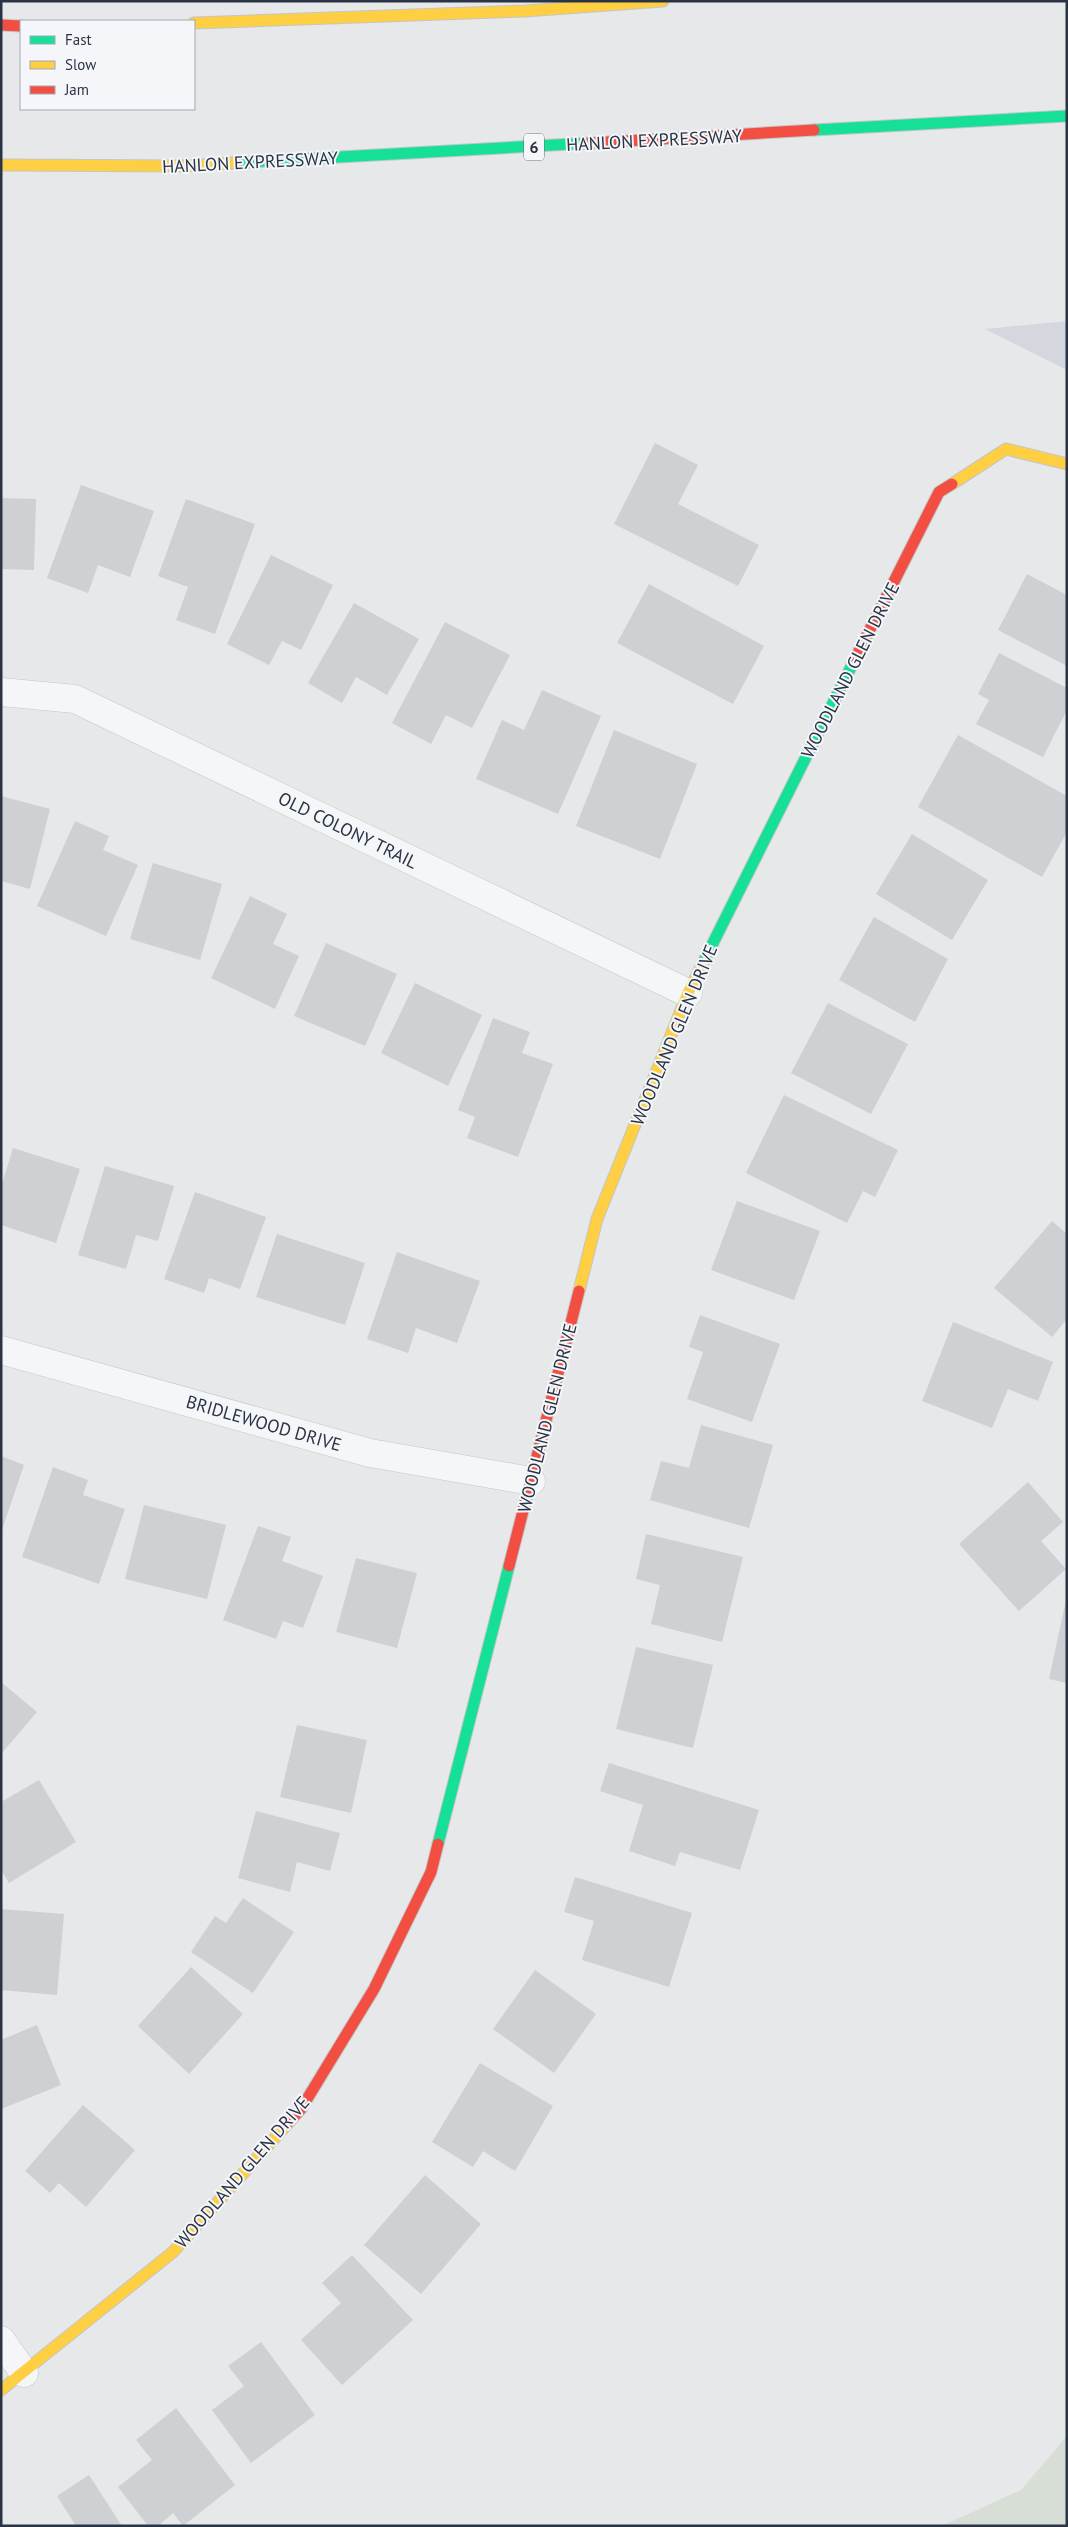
<svg xmlns="http://www.w3.org/2000/svg" width="1068" height="2527" font-family="'PT Sans',sans-serif">
	<rect width="100%" height="100%" fill="#e6e8ea"/>
	<path fill="#d4d7dd" d="M1067,321V370L985,329Z"/>
	<path fill="#d6ded6" d="M1067,2436V2526H942L1021,2490Z"/>
	<path fill="#ced0d3" d="M655,443L698,465L678,504L759,545L738,586L614,524Z
		M81,485L154,511L130,577L98,565L88,593L47,578Z
		M1,498L36,499L34,570L1,569Z
		M186,499L255,524L215,634L176,620L188,587L158,576Z
		M271,555L333,585L301,650L282,641L269,665L227,644Z
		M1027,574L1067,595V666L998,630Z
		M649,584L764,646L733,704L617,643Z
		M354,603L419,639L387,695L356,677L342,703L308,683Z
		M445,622L510,655L472,728L446,715L431,744L392,723Z
		M999,653L1067,688V710L1043,757L976,724L989,700L978,694Z
		M542,690L601,716L558,814L476,779L502,720L524,730Z
		M614,730L697,764L660,859L576,826Z
		M958,735L1067,796V832L1042,877L918,807Z
		M1,796L50,809L30,889L1,881Z
		M75,821L109,836L103,850L138,865L106,936L37,906Z
		M912,834L988,880L952,940L876,894Z
		M153,863L222,884L200,960L130,939Z
		M250,896L287,914L273,944L299,956L275,1009L211,978Z
		M874,917L948,959L915,1022L839,980Z
		M326,943L397,974L365,1046L294,1016Z
		M415,983L482,1015L448,1086L381,1053Z
		M828,1003L908,1044L871,1114L791,1073Z
		M493,1018L530,1032L522,1053L553,1064L518,1157L467,1138L475,1117L458,1110Z
		M784,1095L898,1150L875,1197L863,1191L847,1223L746,1173Z
		M13,1148L80,1169L56,1243L1,1225V1187Z
		M105,1166L174,1186L158,1241L136,1235L126,1269L78,1255Z
		M195,1192L266,1217L240,1289L209,1278L204,1293L164,1279Z
		M737,1201L820,1231L794,1300L711,1270Z
		M1052,1221L1067,1234V1319L1052,1337L994,1288Z
		M277,1234L365,1263L345,1325L256,1297Z
		M397,1252L480,1281L457,1343L416,1328L408,1353L367,1339Z
		M700,1315L780,1344L752,1422L687,1399L703,1352L689,1347Z
		M953,1322L1053,1362L1038,1401L1008,1389L992,1428L922,1401Z
		M701,1425L773,1445L749,1528L650,1500L661,1461L689,1468Z
		M1,1456L24,1465L2,1530H1Z
		M53,1467L88,1480L83,1495L125,1509L99,1584L22,1557Z
		M1028,1482L1063,1522L1041,1541L1066,1569L1019,1611L959,1544Z
		M144,1505L226,1525L207,1599L125,1579Z
		M258,1526L291,1537L282,1561L323,1576L303,1628L283,1621L276,1639L223,1620Z
		M646,1534L743,1557L722,1642L651,1624L660,1585L636,1579Z
		M356,1558L417,1573L397,1648L336,1632Z
		M1066,1600H1067V1683L1049,1679Z
		M636,1647L713,1665L693,1748L616,1729Z
		M1,1682L37,1712L1,1754Z
		M297,1725L367,1740L351,1813L280,1797Z
		M609,1763L759,1810L740,1870L680,1852L675,1866L629,1851L643,1805L600,1791Z
		M39,1780L76,1842L9,1883L1,1870V1802Z
		M256,1811L340,1833L330,1871L297,1862L290,1892L238,1878Z
		M575,1877L692,1913L669,1987L582,1960L594,1921L564,1912Z
		M243,1898L294,1932L253,1993L191,1952L215,1916L226,1923Z
		M1,1909L64,1914L57,1995L1,1990Z
		M191,1967L243,2014L189,2074L138,2026Z
		M535,1970L596,2014L554,2073L493,2029Z
		M37,2025L61,2085L1,2109V2040Z
		M480,2063L553,2106L515,2171L483,2151L473,2167L432,2142Z
		M83,2105L135,2150L86,2207L59,2183L50,2193L25,2171Z
		M425,2175L481,2224L421,2294L364,2245Z
		M352,2255L413,2320L342,2385L301,2340L341,2303L322,2283Z
		M261,2342L315,2415L251,2463L212,2410L244,2386L228,2366Z
		M176,2408L235,2485L183,2526L173,2513L158,2526H148L118,2487L152,2460L136,2440Z
		M89,2475L122,2526H76L57,2496Z"/>
	<g fill="none" stroke-linecap="round" stroke-linejoin="round">
		<g stroke="#c4c6c8" stroke-width="29">
			<path id="street" d="M1,692L75,699L688,993
				M1,1350L370,1453L531,1481
				M1,2340L24,2373"/>
		</g>
		<g stroke="#c4c6c8" stroke-width="13">
			<path id="fast" d="M814,130L1067,116
				M233,163L590,143
				M703,963L856,657
				M438,1844L509,1566"/>
		</g>
		<g stroke="#c4c6c8" stroke-width="13">
			<path id="slow" d="M194,23L525,11L663,1
				M1,165L187,166L233,163
				M952,484L1006,449L1067,464
				M579,1291L597,1219L688,993L703,963
				M1,2390L173,2252L289,2122"/>
		</g>
		<g stroke="#c4c6c8" stroke-width="13">
			<path id="jam" d="M1,25L21,26
				M590,143L814,130
				M856,657L939,492L952,484
				M509,1566L579,1291
				M289,2122L301,2109L374,1989L431,1872L438,1844"/>
		</g>
		<use href="#street" stroke="#f5f6f7" stroke-width="28"/>
		<use href="#fast" stroke="#16e098" stroke-width="11"/>
		<use href="#slow" stroke="#ffcf43" stroke-width="11"/>
		<use href="#jam" stroke="#f24e42" stroke-width="11"/>
	</g>
	<g text-anchor="middle" dominant-baseline="central" stroke-width="4" stroke-linejoin="round" paint-order="stroke">
		<rect fill="#f4f6f9" stroke="#676e7b" stroke-width="1" x="524" y="133.5" width="20" height="27" rx="4"/>
		<g font-size="16" font-weight="bold" fill="#2b3445">
			<text x="534" y="147">6</text>
		</g>
		<g font-size="18" fill="#2b3445" stroke="#f4f6f9">
			<text transform="translate(654 140) rotate(-3)">HANLON EXPRESSWAY</text>
			<text transform="translate(250 162) rotate(-3)">HANLON EXPRESSWAY</text>
			<text transform="translate(850 670) rotate(-63)">WOODLAND GLEN DRIVE</text>
			<text transform="translate(348 830) rotate(26)">OLD COLONY TRAIL</text>
			<text transform="translate(674 1035) rotate(-67)">WOODLAND GLEN DRIVE</text>
			<text transform="translate(547 1418) rotate(-76)">WOODLAND GLEN DRIVE</text>
			<text transform="translate(264 1423) rotate(16)">BRIDLEWOOD DRIVE</text>
			<text transform="translate(242 2172) rotate(-49)">WOODLAND GLEN DRIVE</text>
		</g>
	</g>
	<rect width="1068" height="2527" fill="none" stroke="#2b3445" stroke-width="5"/>
	<rect x="20" y="20" width="175" height="90" fill="#f4f6f9" stroke="#a4a8b1"/>
	<rect x="30" y="36" width="25" height="8" fill="#16e098" stroke="#a4a8b1"/>
	<text x="65" y="45" font-size="15" fill="#2b3445">Fast</text>
	<rect x="30" y="61" width="25" height="8" fill="#ffcf43" stroke="#a4a8b1"/>
	<text x="65" y="70" font-size="15" fill="#2b3445">Slow</text>
	<rect x="30" y="86" width="25" height="8" fill="#f24e42" stroke="#a4a8b1"/>
	<text x="65" y="95" font-size="15" fill="#2b3445">Jam</text>
</svg>
